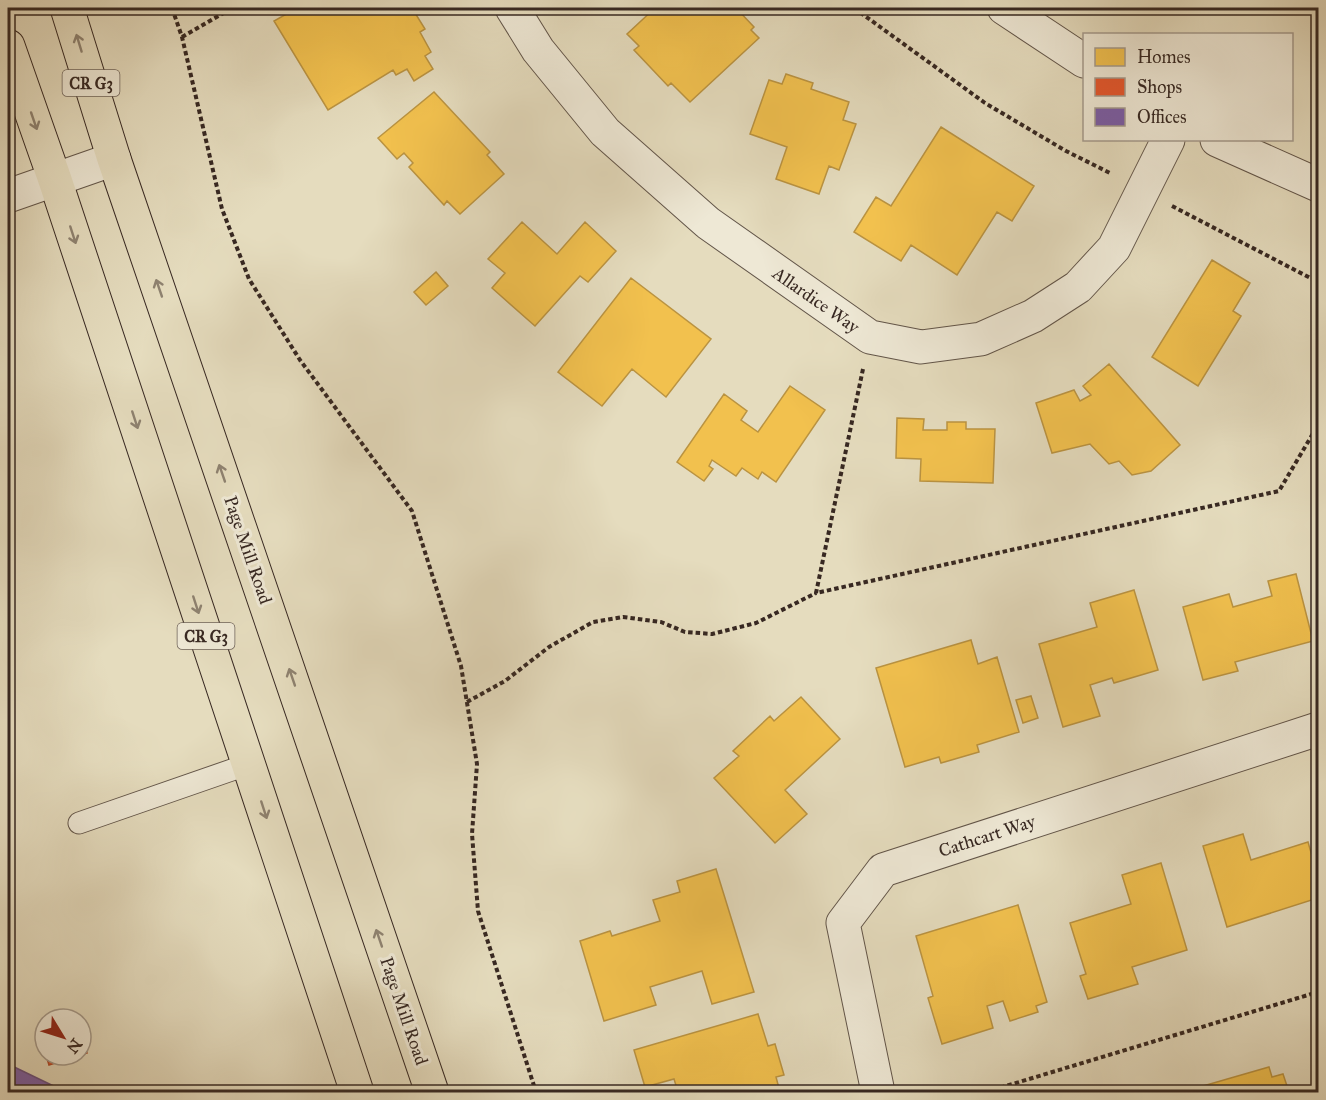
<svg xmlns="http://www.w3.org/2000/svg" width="1326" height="1100" font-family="'IM FELL Great Primer',serif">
	<rect width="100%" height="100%" fill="#e5dcbe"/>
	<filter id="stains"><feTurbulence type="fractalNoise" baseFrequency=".00333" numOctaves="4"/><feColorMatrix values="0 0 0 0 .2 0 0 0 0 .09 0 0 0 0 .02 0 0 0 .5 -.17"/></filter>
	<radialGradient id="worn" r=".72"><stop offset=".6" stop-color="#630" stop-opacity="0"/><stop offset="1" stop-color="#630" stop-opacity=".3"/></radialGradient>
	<path fill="#f2c14e" stroke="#ba9341" stroke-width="1.5" d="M297,8H412L425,29L420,32L431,52L425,56L433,69L414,81L407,69L396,75L393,70L328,110L274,21Z
		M655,8H736L754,27L751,30L759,38L690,102L671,83L668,86L634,50L639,46L627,34Z
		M786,74L813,83L811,89L849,102L843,120L856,124L839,170L829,166L819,194L776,179L787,147L750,134L769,80L782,84Z
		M434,92L490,152L487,155L504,174L460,214L447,201L444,205L409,167L413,163L404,153L397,159L378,138Z
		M941,127L1034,186L1012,221L997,212L957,275L911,245L901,261L854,232L876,197L891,206Z
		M522,222L557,254L585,222L616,251L588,282L580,276L535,326L492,288L505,273L488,259Z
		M1212,260L1250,283L1233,311L1241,316L1198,386L1152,357Z
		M436,272L448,286L426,305L414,292Z
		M631,278L711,339L666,397L632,369L602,406L558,372Z
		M1109,364L1180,445L1151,471L1132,475L1119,461L1109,464L1090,444L1052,453L1036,403L1074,390L1080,401L1091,395L1083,386Z
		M790,386L825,410L776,482L762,472L758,479L742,468L736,476L712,460L709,466L713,469L704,481L677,462L724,394L747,411L741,420L758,432Z
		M897,418L924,419L923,430H947V422H966V429H995L993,483L920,481L921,459L896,458Z
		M1296,574L1313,641L1235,662L1238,671L1203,680L1183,607L1229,594L1233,607L1272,596L1268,581Z
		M1134,590L1158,670L1114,683L1112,678L1090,685L1100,716L1063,727L1039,644L1097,627L1090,603Z
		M971,640L978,664L997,657L1019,732L977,745L979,752L941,763L939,757L905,767L876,668Z
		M1031,696L1038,718L1023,723L1016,700Z
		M801,697L840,739L785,790L807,814L775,843L714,778L739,756L733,751L770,716L774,721Z
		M1243,834L1251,860L1308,842L1318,877V898L1227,927L1203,846Z
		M1161,863L1187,950L1132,967L1138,984L1088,999L1080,976L1086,974L1070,923L1131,904L1122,875Z
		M716,869L754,992L712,1004L702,971L650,987L656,1005L604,1021L580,941L610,931L612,936L660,921L653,900L680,892L677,881Z
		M1018,905L1047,1002L1036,1006L1038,1012L1010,1021L1003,1001L987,1006L993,1028L942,1044L928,998L933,996L916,936Z
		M758,1014L768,1046L775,1044L784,1075L776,1077L780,1092H678L674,1079L645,1087L634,1050Z
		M1269,1067L1272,1077L1283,1074L1289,1092H1197L1196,1088Z"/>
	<path fill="#e4572e" stroke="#b0492a" stroke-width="1.5" d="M45,1026V1053L37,1028Z
		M81,1034L87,1053L81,1055Z
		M46,1055H80L49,1065Z"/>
	<path fill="#7b5ea7" stroke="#674e7f" stroke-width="1.5" d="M8,1064L66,1092H8Z"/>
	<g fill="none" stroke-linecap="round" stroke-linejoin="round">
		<g stroke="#625549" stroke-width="23">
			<path id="service" d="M79,823L249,764"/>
		</g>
		<g stroke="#625549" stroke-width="35">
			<path id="minor" d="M512,8L538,50L605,132L708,223L870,337L921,347L981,339L1033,316L1078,287L1114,248L1168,140
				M1004,8L1084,61
				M1217,140L1318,185
				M878,1092L843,923L883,870L1318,729"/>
		</g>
		<g stroke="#625549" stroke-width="35">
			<path id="tertiary" d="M8,196L114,159"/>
		</g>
		<g stroke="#372822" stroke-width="35">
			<path id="primary" d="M67,8L114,159L432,1092
				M8,46L55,180L357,1092"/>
		</g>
		<path stroke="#372822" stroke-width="4" stroke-dasharray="4.5 3" stroke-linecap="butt" d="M172,8L182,37L222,209L249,279L300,360L412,511L461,666L477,764L472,834L478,911L536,1092
			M854,8L985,103L1066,151L1112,174
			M182,37L232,8
			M1172,206L1318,282
			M863,369L816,593L1279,491L1318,425
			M467,702L505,681L549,647L593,622L623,617L661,622L685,632L712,634L756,623L816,593
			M986,1092L1318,992"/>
		<use href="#service" stroke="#eee8d5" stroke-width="21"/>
		<use href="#minor" stroke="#eee8d5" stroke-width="33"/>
		<use href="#tertiary" stroke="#eee8d5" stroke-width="33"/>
		<use href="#primary" stroke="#e5dcbe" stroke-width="33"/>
	</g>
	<defs><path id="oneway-shaft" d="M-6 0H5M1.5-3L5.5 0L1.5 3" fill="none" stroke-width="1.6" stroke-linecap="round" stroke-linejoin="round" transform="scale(1.5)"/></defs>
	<g stroke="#8e8270">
		<use href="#oneway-shaft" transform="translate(79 43) rotate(-107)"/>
		<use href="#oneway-shaft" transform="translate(34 121) rotate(71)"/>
		<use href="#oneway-shaft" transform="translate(73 235) rotate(72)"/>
		<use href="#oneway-shaft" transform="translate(159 288) rotate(-109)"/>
		<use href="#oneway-shaft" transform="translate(135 420) rotate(72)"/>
		<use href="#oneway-shaft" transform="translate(222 473) rotate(-109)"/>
		<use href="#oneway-shaft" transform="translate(196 605) rotate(72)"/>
		<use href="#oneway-shaft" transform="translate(292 677) rotate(-109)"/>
		<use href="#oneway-shaft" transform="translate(264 810) rotate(72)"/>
		<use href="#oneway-shaft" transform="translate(379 938) rotate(-109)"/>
	</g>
	<g text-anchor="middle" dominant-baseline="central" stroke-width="6" stroke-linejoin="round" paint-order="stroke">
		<g fill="#eee8d5" stroke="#6e6258" stroke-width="1.5">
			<rect x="62.5" y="70" width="57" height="26" rx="4.5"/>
			<rect x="177.5" y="623" width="57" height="26" rx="4.5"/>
		</g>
		<g font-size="16" font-weight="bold" fill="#372822">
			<text x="91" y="83">CR G3</text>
			<text x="206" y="636">CR G3</text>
		</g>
		<g font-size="18" fill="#372822" stroke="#eee8d5">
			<text transform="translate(816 300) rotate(35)">Allardice Way</text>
			<text transform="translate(248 550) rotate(71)">Page Mill Road</text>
			<text transform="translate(987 836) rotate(-18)">Cathcart Way</text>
			<text transform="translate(404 1011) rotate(71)">Page Mill Road</text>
		</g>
	</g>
	<rect width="1326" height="1100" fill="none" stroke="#e5dcbe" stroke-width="30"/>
	<rect x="9" y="9" width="1308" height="1082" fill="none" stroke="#372822" stroke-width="3"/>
	<rect x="15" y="15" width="1296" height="1070" fill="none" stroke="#372822" stroke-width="1.5"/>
	<rect x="1083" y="33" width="210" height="108" fill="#eee8d5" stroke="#a59b8d" stroke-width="1.5"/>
	<rect x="1095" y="48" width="30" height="18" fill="#f2c14e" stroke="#a59b8d" stroke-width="1.5"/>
	<text x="1137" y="63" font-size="18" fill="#372822">Homes</text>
	<rect x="1095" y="78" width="30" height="18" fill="#e4572e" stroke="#a59b8d" stroke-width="1.5"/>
	<text x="1137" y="93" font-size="18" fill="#372822">Shops</text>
	<rect x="1095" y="108" width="30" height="18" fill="#7b5ea7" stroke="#a59b8d" stroke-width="1.5"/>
	<text x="1137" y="123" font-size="18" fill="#372822">Offices</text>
	<g transform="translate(63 1037) rotate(128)"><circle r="28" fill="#eee8d5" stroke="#a59b8d" stroke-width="1.5"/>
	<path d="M0-4.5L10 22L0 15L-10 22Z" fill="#8f2418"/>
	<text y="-9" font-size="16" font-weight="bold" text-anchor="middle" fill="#372822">N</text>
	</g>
	<rect width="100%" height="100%" filter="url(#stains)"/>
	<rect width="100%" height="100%" fill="url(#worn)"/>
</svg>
